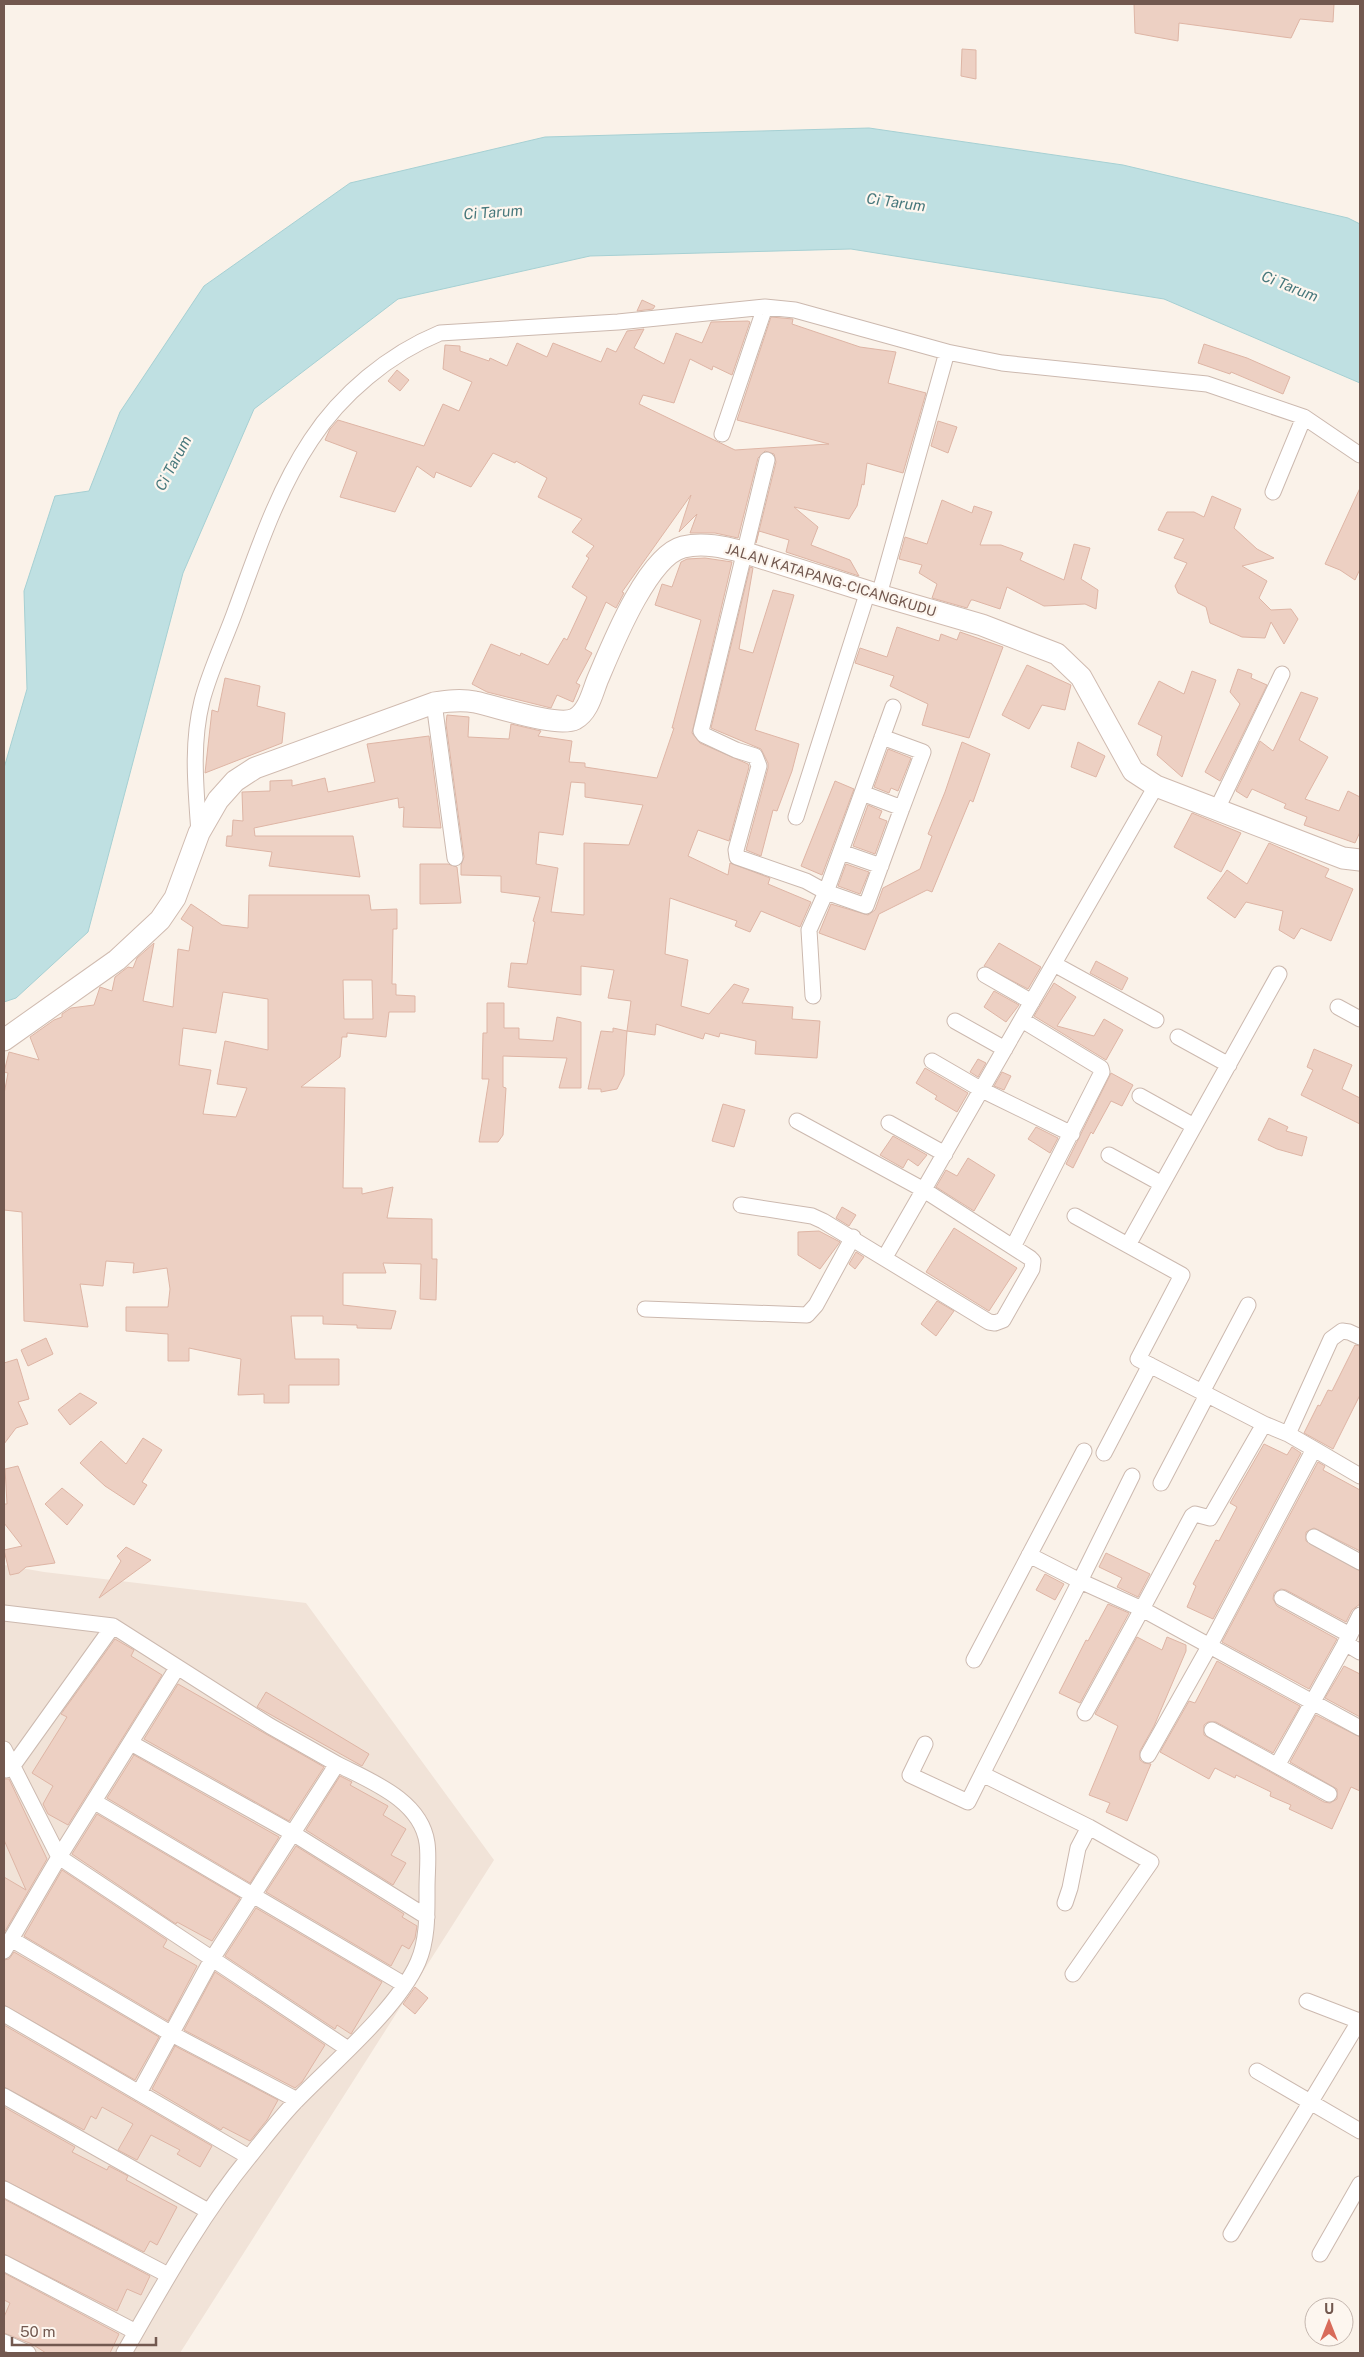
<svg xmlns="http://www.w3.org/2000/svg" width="1364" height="2357" font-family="'Public Sans',sans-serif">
	<rect width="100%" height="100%" fill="#faf2e9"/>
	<path fill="#f1e3d8" d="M4,1565L44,1572L306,1603L494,1860L180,2353H4Z"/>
	<path fill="#bfe0e2" stroke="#a6d0d3" d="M869,128L1123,165L1348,218L1360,224V383L1164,299L851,249L590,256L398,299L254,409L183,573L88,932L16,998L4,1002V768L27,689L24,591L55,496L89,491L120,412L204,286L350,183L545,137Z"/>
	<path fill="#edd0c3" stroke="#deb5a5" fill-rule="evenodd" d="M1134,4H1334L1333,22L1300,19L1291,38L1179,23L1178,41L1135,33Z
		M962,49L976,50V79L961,76Z
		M642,300L655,306L653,309L637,311Z
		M771,317L793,319L792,324L860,347L896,352L888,383L926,393L903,473L867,463L864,485L862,484L857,506L849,519L794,507L818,527L811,545L850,560L859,576L786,552L789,540L759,531L756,543L776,462L774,454L765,451L758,458L738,538L715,533H690L697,514L679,532L691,495L622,592L624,593L616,608L606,602L585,649L592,653L576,683L580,685L573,702L557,695L551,708L487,692L472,684L491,644L520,656L521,653L548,665L564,638L567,640L587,597L572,587L589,558L586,556L594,546L572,532L582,519L538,497L547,478L516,461L515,463L493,453L471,487L436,472L434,478L417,466L395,512L340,497L357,452L325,440L330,429L338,420L424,446L443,404L459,411L472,382L443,369L445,345L460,346V351L489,361L490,358L507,366L517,343L547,357L553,343L601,362L607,348L616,352L627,331L644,329L634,348L664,364L676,333L702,343L711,322L748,321L750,322L732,375L713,366L712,370L690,359L674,403L643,395L639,404L735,450L829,444L737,420Z
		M1204,344L1247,358L1290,377L1283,394L1231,372L1230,374L1198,363Z
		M397,370L409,380L400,391L388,381Z
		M938,421L957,427L948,453L931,446Z
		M1360,488V569L1355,580L1340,570L1325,564Z
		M1212,496L1241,509L1234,528L1257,549L1274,558L1242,566L1267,581L1259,598L1271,610L1291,609L1298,619L1284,644L1271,622L1265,638L1242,637L1210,623L1206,607L1178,593L1175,586L1187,563L1174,558L1184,539L1158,530L1167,512H1194L1204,517Z
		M942,500L972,513L974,506L992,512L980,545H1001L1023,553L1020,560L1064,580L1074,544L1090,548L1081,579L1098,590L1096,609L1085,604L1044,606L1007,587L1000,609L973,600H971L967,608L932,598L937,584L919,573L922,565L899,559L905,537L927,544Z
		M705,558L732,562L692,733L700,743L748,764L749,767L729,841L698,830L688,856L728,875L730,863L770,878L768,884L811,902L800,927L761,911L750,932L735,926L737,921L670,898L665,954L688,960L681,1006L709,1014L734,984L749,989L742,1003L793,1007L792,1019L820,1021L817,1058L755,1054L756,1041L720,1033L719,1037L705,1033L703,1039L656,1024L655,1035L627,1031L631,1001L608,998L614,970L581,966V995L508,987L511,963L527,964L535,922L533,921L540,897L501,892V876L461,875V865L464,857L446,724L447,715L469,717L468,737L509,739L511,724L541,731L538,736L572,741L569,762L585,763V767L657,778L674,728H672L701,620L655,605L662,584L672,587L681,562L687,559ZM571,782L585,783V797L643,805L629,845L584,843V915L551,912L558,868L536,864L539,832L563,835Z
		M750,567L753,568L739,649L753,653L773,590L794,595L755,730L799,744L792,771L777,811L773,810L761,856L746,850L768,768V763L761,749L711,728Z
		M897,627L939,641L941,634L957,640L960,632L1003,647L969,738L922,725L928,704L890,686L894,676L855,663L860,648L887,657Z
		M1027,665L1071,685L1065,710L1042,705L1029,729L1002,715Z
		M1238,669L1252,674L1251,678L1267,685L1220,781L1205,772L1240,704L1230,692Z
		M1192,671L1216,680L1182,777L1157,755L1162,736L1138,724L1159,681L1184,694Z
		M225,678L260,686L257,706L285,713L282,743L205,773L212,710L218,712Z
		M1301,692L1318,698L1299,740L1328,757L1305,799L1339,811L1348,791L1360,797V832L1355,843L1304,825L1307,817L1284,808L1286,804L1252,789L1247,798L1236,791L1260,741L1273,751Z
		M429,736L441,828L403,827L404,807L399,808L398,798L254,828L255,836H353L360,877L269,866L272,852L226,846L227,836H232L233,820L243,821L242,792L270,791V781L292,780V786L325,778L328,792L375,782L367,744Z
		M962,742L990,754L973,802L970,800L932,892L927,890L879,914L865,950L819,933L831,904L868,915L875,910L883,888L920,869L932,836L928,834L945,792Z
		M1078,742L1105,756L1096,777L1071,767Z
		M888,749L911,758L898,791L891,788L889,793L874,787Z
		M835,781L854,789L822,875L801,866Z
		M868,805L882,811L879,818L887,821L875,854L853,846Z
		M1192,813L1241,833L1221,872L1174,847Z
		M1269,843L1329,869L1325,877L1353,889L1331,941L1301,928L1294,939L1279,930L1283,911L1246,902L1235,918L1207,898L1227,870L1247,884Z
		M420,864H448L457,867L461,903L420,904Z
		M846,864L869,872L860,894L838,886Z
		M249,895H369L371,910L397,909V929H393L392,984H396V995L415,996V1012H389L386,1037L347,1033V1037H342L340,1057L301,1087L345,1088L343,1188H362V1194L393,1187L387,1218L432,1219V1259H437L436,1300L420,1299L421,1264L383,1263L386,1273H343V1305L396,1311L391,1329L357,1328V1325L323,1324V1316H291L295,1359H339V1385H289V1403H264V1394L238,1395L241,1359L189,1348V1361H168V1334L126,1331V1307H168L170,1289L167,1268L133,1273L134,1263L106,1261L103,1286L80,1284L88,1327L24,1321L22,1212L4,1210V1094L8,1073L4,1072L9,1052L39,1060L30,1037L54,1020L62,1017V1014L71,1008L94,1005L100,987L112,991L115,977L128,967L133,968L137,958L154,943L143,1001L173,1007L178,949L189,951L193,927L181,919L191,904L222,925L248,928ZM343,980H372L373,1019H344ZM223,992L268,999V1050L225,1041L217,1084L247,1088L236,1117L203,1114L211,1070L179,1065L183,1028L216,1033Z
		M999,943L1041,967L1028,989L984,966Z
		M1096,961L1128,978L1122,990L1090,973Z
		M1054,983L1076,997L1057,1026L1094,1036L1104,1019L1123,1030L1106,1060L1034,1016Z
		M994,991L1019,1005L1006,1022L984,1007Z
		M487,1003H504V1028H519V1039L553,1041L557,1017L581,1022V1088H559L567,1058L503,1056V1087L506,1088L503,1135L498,1142H479L489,1079H482L483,1033H487Z
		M613,1028L627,1031L624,1075L617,1089L601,1092V1089H588L601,1031L613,1032Z
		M1314,1049L1352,1065L1342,1089L1360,1098V1124L1301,1095L1313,1070L1307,1067Z
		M978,1059L986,1063L978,1077L970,1072Z
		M925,1068L968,1093L957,1112L935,1099L937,1096L916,1083Z
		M1002,1072L1011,1076L1004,1090L994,1086Z
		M1111,1073L1133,1085L1122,1106L1111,1101L1093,1134L1091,1132L1073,1168L1066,1164Z
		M723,1104L745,1110L734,1147L712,1141Z
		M1269,1118L1288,1127L1286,1131L1307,1137L1302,1156L1277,1149L1258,1140Z
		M1036,1127L1058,1138L1050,1153L1028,1139Z
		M893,1136L927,1155L918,1166L908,1159L903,1168L880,1155Z
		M968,1158L995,1175L974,1211L936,1187L946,1170L957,1176Z
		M842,1207L856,1215L849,1226L836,1218Z
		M954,1228L1017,1268L989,1311L926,1272Z
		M819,1231L840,1242L820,1269L798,1255V1232Z
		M856,1252L864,1257L855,1269L849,1264Z
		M937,1301L954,1311L936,1336L921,1324Z
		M46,1338L53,1354L28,1366L21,1350Z
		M1355,1345L1360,1346V1395L1333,1449L1304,1433L1318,1405L1320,1406L1328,1390L1332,1391Z
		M17,1359L29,1399L18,1402L28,1424L16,1428L4,1444V1363Z
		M80,1393L97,1403L70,1425L58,1410Z
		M143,1438L162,1450L142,1482L147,1485L134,1505L105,1486L80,1463L101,1441L126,1464Z
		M1264,1444L1287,1455L1292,1447L1301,1453L1213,1619L1187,1607L1196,1586L1193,1584L1216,1540L1219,1541L1237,1507L1230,1503Z
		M1318,1462L1325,1466L1323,1470L1360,1490V1551L1314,1528L1306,1532V1541L1360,1571V1604L1352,1610L1346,1622L1286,1590L1281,1589L1274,1593L1273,1599L1277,1606L1337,1639L1309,1689L1222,1642Z
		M18,1466L55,1563L26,1567L19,1573L10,1575L4,1550L22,1546L4,1523V1504H7L5,1469Z
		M62,1488L83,1505L67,1525L45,1504Z
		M126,1547L151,1560L99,1598L121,1561L117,1556Z
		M1106,1553L1150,1574L1138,1597L1117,1587L1122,1578L1099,1567Z
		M1045,1574L1064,1584L1055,1600L1036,1590Z
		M1108,1604L1129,1613L1080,1703L1059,1693L1086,1640L1088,1641Z
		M1137,1637L1162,1650L1167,1637L1186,1645V1651L1154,1726L1140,1751V1760L1144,1763L1151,1764L1127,1821L1106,1812L1110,1803L1089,1795L1118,1726L1095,1714Z
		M115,1639L134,1650L131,1656L162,1675L68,1825L48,1814L43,1804L53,1786L32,1773L67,1717L61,1714Z
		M1217,1661L1300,1706L1273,1753L1216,1722H1208L1204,1725V1735L1324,1802L1330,1803L1337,1799V1789L1290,1762L1316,1715L1360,1737V1791L1351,1787L1332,1829L1289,1809L1291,1805L1270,1796L1271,1792L1236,1775L1235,1778L1215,1768L1209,1779L1160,1752L1189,1701L1195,1703Z
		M1344,1666L1360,1674V1717L1325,1698Z
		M178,1684L324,1767L289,1821L144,1739Z
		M266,1692L369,1754L362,1766L257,1707Z
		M134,1755L279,1837L250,1883L107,1798Z
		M340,1776L352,1782L350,1785L388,1806L383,1815L406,1829L391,1855L406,1863L393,1885L306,1830Z
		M4,1779H9L47,1859L4,1933V1877L26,1890L4,1840Z
		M97,1814L240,1898L212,1941L177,1922L176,1924L72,1854Z
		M296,1846L404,1914L402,1917L417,1926L415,1938L409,1949L402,1945L391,1966L266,1892Z
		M62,1870L167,1940L163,1947L197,1966L168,2021L24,1936Z
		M256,1908L382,1982L351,2034L337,2025L335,2029L225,1956Z
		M14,1952L159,2037L135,2080L4,2005V1960L9,1959Z
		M215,1972L325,2045L302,2082L295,2088L184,2030Z
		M415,1987L428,1998L415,2014L403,2004Z
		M4,2025L212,2146L200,2167L177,2154L180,2150L151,2135L137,2160L118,2150L133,2124L102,2107L96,2119L91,2116L84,2130L4,2087Z
		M175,2046L278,2100L267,2120L250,2141L223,2127L221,2130L152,2089Z
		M4,2107L75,2147L72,2152L107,2170L109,2166L128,2176L126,2180L177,2207L157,2245L150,2241L144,2252L4,2180Z
		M4,2199L150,2276L141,2295L127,2289L117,2311L4,2254Z
		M4,2273L119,2334L110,2353H46L32,2344L4,2333V2317L10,2303L4,2300Z"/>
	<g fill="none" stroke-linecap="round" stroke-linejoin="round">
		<g stroke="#ccb9af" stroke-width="17">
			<path id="street" d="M722,434L765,307
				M767,460L701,731L704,735L736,750L755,756L759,766L736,850L737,857L806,881L826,892L809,930L813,996
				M1273,492L1304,417
				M879,595L947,352
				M434,703L455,858
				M882,737L923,752L902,808
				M862,793L902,808L866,906L826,892Z
				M862,793L893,707
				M1217,809L1282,674
				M796,817L868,591
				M199,833C196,789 191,745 202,701C210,670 225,640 236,609C257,552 277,491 311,440C341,394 389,354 440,333L618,322L765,307L795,310L947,352L1002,363L1207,384L1304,417L1360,455
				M841,852L881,866
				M1054,964L1156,1020
				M985,975L1032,1002
				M1338,1007L1360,1019
				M955,1021L1005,1049
				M1178,1037L1229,1065
				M932,1061L982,1090L1072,1134
				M1140,1096L1194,1126
				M889,1123L945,1154
				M1109,1155L1162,1184
				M741,1205L812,1216L823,1221L989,1322L995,1323L1003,1320L1032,1269L1033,1261L1030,1258L924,1190L797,1121
				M1075,1216L1182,1275L1138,1359L1264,1424
				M1128,1245L1279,974
				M1013,1247L1102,1072L1101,1068L1022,1020
				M885,1257L1156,786
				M645,1309L807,1315L816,1305L853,1237
				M1202,1392L1248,1305
				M1288,1434L1331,1339L1342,1331L1349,1332L1360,1337
				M1314,1449L1360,1476
				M1104,1453L1150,1365
				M1161,1483L1207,1395
				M1314,1537L1360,1562
				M1029,1555L1080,1581L1132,1476
				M4,1613L113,1626L270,1726L337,1764L212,1959L139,2093
				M1350,1635L1360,1615
				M1345,1643L1360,1652
				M974,1660L1084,1451
				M1212,1730L1329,1794
				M131,1743L294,1834L427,1917
				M925,1744L910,1775L968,1802L982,1774
				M4,1749L59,1857L348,2049
				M1148,1755L1210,1645L1314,1449L1288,1434L1264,1424L1210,1518L1195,1514L1192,1516L1142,1609L1360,1728
				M1278,1764L1350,1635L1282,1598
				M6,1770L12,1767L113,1626
				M95,1802L405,1985
				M1065,1903L1070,1888L1078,1848L1089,1827
				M11,1939L170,2033L297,2100
				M4,1951L59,1857L177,1668
				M1073,1974L1151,1862L1089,1827L982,1774L1080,1581L1142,1609L1085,1713
				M1307,2001L1359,2021
				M4,2014L249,2157
				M1257,2071L1360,2131
				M4,2096L208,2211
				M4,2189L168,2275
				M1231,2234L1360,2020
				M1320,2254L1360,2184
				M4,2263L136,2332
				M4,2342L28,2353
				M124,2353C163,2285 200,2217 250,2156C266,2136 281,2116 299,2098C334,2062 398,2008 418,1962C428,1939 427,1912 427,1888C427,1873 429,1857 427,1843C421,1800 370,1781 337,1764"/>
		</g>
		<g stroke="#d0bbb0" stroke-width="23">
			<path id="secondary" d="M4,1040L117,960L160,920L175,898L199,833L218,800L235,781L255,768L434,703C447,701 461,699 475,702C496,706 557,728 575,719C588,712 592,694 597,681C611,648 647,556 683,547C703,542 724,547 743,552L879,595L982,625L1057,654L1081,677L1133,771L1156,786L1343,858L1360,860"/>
		</g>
		<use href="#street" stroke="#fff" stroke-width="15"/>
		<use href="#secondary" stroke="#fff" stroke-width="21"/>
	</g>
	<g text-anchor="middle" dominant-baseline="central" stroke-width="4.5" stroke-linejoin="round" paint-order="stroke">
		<g font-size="14" fill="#72584f" stroke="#fdf6ef">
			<text transform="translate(831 580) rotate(17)">JALAN KATAPANG-CICANGKUDU</text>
		</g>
		<g font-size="15" font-style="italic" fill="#47787c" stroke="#fdf6ef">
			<text transform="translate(896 202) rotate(8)">Ci Tarum</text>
			<text transform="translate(493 212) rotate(-4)">Ci Tarum</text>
			<text transform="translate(1290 286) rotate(22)">Ci Tarum</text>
			<text transform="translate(173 463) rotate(-62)">Ci Tarum</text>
		</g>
	</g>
	<rect width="1364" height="2357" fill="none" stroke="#72584f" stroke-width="10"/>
	<g transform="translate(1329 2322)"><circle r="24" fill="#fdf6ef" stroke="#c5b7af"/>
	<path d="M0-4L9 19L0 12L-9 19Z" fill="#d86b5a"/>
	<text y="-8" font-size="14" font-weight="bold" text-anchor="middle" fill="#72584f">U</text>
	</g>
	<path d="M12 2337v8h144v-8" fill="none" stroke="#72584f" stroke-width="2.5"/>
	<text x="20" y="2337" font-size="15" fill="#72584f" stroke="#fdf6ef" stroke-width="4" paint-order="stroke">50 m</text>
</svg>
